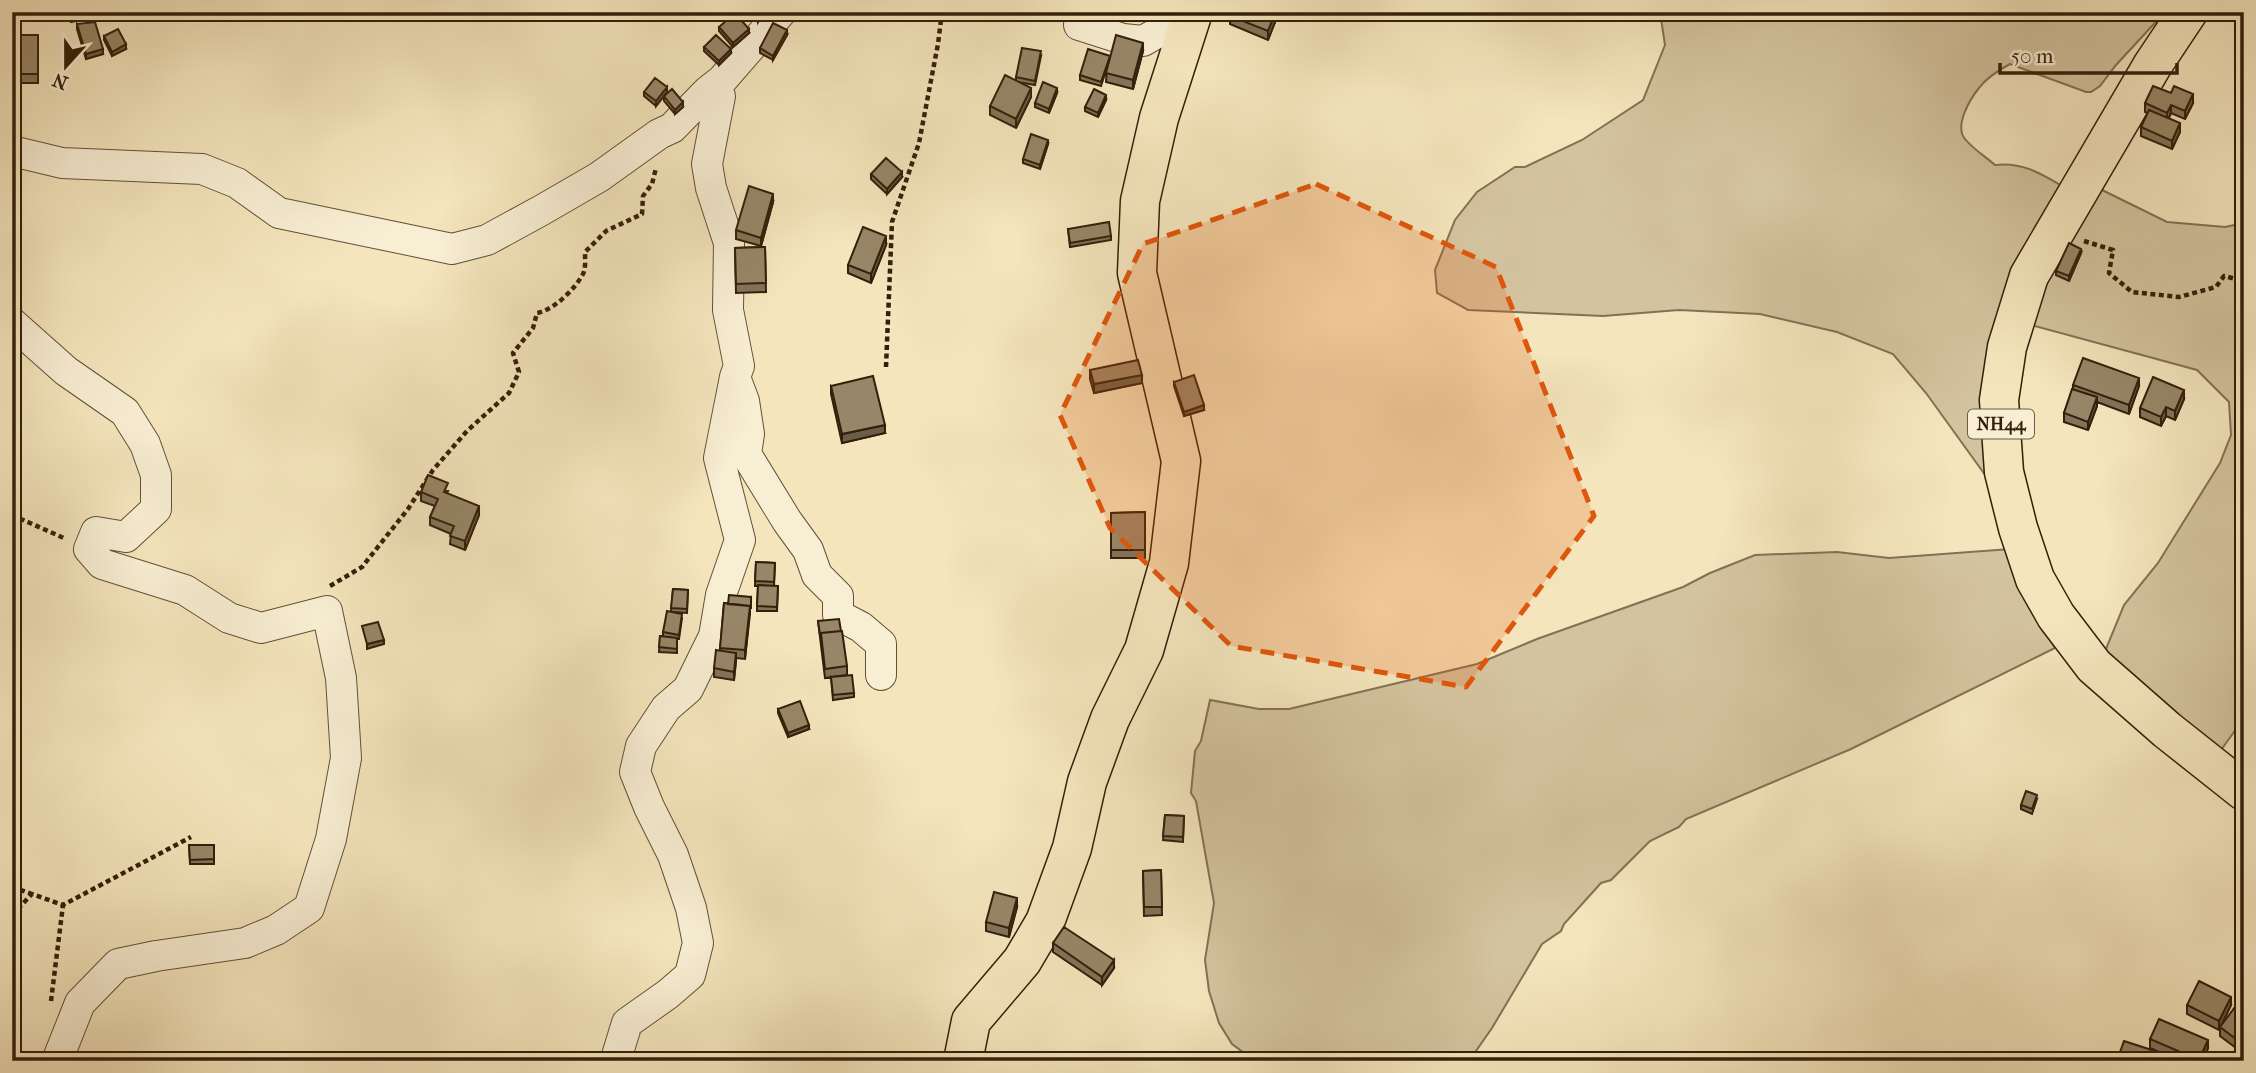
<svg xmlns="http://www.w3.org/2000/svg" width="2256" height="1073" font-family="'IM FELL French Canon',serif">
	<rect width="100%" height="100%" fill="#f4e5bc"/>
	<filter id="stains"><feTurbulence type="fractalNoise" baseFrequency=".00286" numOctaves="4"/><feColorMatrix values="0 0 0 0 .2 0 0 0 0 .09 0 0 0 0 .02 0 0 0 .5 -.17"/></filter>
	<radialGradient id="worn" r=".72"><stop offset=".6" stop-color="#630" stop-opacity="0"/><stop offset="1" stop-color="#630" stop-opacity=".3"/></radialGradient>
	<path fill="#d3c39e" stroke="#837154" stroke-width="2" d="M1660,12H2165L2116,65L2100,86L2091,92H2086L2010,64C1999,70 1987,77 1979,88C1970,99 1954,126 1965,139C1973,149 1986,157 1995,165C2025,161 2046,177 2071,191L1999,312L1996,490L1926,393L1893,354L1837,332L1760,314L1679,310L1603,316L1468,310L1437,293L1435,270L1455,220L1477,192L1515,167H1525L1582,140L1643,100L1665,45Z
		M2094,186L2167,222L2225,227L2244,223V718L2216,757L2101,661L2124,605L2158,563L2220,463L2231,435L2229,402L2197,370L2024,323Z
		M2010,549L2024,593L2055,648L1851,749L1686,819L1679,827L1650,841L1611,880L1601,883L1564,924L1561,931L1542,944L1492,1028L1469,1061H1255L1232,1044L1219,1023L1209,991L1205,960L1214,903L1196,801L1191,793L1195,751L1201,741L1210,700L1259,709H1289L1477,664L1537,639L1683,587L1710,573L1755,555L1837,552L1889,558Z
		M12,955L22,1061H12Z"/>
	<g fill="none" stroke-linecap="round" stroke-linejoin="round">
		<g stroke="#635036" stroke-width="32">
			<path id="minor" d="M1079,25L1123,39L1143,41L1194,12
				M708,91L720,96L707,164L711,188L729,243L728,310L739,366L735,377L744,401L749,434L746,454L787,521L808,550L817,575L838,596V615L861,627L881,644V675
				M12,151L62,163L202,169L237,183L279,213L452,249L487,240L542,210L599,177L659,134L672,128L708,91L722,80L781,12
				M12,323L66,371L125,412L145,444L156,475V509L126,537L96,532L89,549L102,564L185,590L229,618L261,628L327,611L341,678L346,758L331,839L309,908L276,930L245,943L156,956L118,964L80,1003L57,1061
				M618,1061L616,1059L627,1023L668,994L690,975L698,943L691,908L673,855L649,807L635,772L641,746L666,708L688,689L714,636L721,595L740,540L719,458L735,377"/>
		</g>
		<g stroke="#331f0a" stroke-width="41">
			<path id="major" d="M2188,12L2152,66L2029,276L2007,347L1999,400L2004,472L2018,528L2035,579L2056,616L2094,666L2167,730L2244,791
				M963,1061L971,1021L1022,961L1045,922L1072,848L1087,782L1110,719L1144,650L1169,563L1181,461L1137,273L1140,201L1159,118L1193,12"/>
		</g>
		<path stroke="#331f0a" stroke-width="4.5" stroke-dasharray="5 3.5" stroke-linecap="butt" d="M12,35L15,29
			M2084,241L2113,250L2109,273L2132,292L2179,297L2216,287L2224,276L2244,281
			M886,367L892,222L919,143L938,44L942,12
			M12,515L66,539
			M330,586L362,567L408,509L433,470L467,431L509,393L519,372L513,353L533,328L537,313C554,310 575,289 583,274C586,268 585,259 585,252L606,231L642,214L643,196L652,184L656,168
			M12,887L32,894
			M12,915L32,894L63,905L191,837
			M51,1001L63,905"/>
		<use href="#minor" stroke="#f8eed3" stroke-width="30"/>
		<use href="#major" stroke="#f4e5bc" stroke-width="38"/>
	</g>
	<path fill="#827359" stroke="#331f0a" stroke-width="2" d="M69,12H90V18L71,22Z
		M741,12H764L758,22Z
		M1230,16L1275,22L1268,40L1230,24Z
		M77,24L103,54L86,59L77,29Z
		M719,27L749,33L733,47L719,31Z
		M14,35H38V83H15Z
		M787,35L773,60L760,53V48Z
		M104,36L126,49L112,56L104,40Z
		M704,47L731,53L719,65L704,51Z
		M1143,51L1133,89L1106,82L1107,68L1101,86L1080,80V75Z
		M1041,56L1035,85L1017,82L1031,97L1016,128L990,115V106L1016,81V77Z
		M644,92H667L664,96L683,107L675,114L664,101V96L656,106L644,96Z
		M1057,93L1049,113L1035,107V103Z
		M1106,100L1098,117L1085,111V107Z
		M2145,103H2193L2185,119L2171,113L2169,118L2180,132L2172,149L2141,136V127L2148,113L2145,112Z
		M1048,144L1040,169L1023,163V159Z
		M871,174L902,177L887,194L871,179Z
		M773,202L761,246L736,239V230Z
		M1068,229L1111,236V240L1070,247Z
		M886,245L871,283L848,273V265Z
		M765,247L766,292L736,293L735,248Z
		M2081,253L2069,281L2056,275V271Z
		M1090,370L1142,383L1094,393L1090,379Z
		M1174,382L1204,410L1184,416L1174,386Z
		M2073,385L2139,386L2129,414L2097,402V406L2088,430L2064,422V413L2073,389Z
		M831,386L885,433L842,443L831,394Z
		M2184,399L2175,420L2166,416L2161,426L2140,417V408Z
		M448,491L447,493L479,515L465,550L450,544L451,534L430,525V517L435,506L421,501V492Z
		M1145,512V558H1111V513Z
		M756,562L775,563L774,586H778L777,611H757L758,586H755Z
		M673,589L688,590L687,613L672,612L682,618L679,639H677V653L659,652L660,636H663V632L671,612Z
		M751,597L745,659L736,658L734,680L714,677V668L720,650L724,603L728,604Z
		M818,621L847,666V675L825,678Z
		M831,677L854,693V697L833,700Z
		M778,709L809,729L788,737L778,713Z
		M2037,799L2032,814L2021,809V805Z
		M1165,815L1184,816L1183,842L1163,840Z
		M189,845H214V864H190Z
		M1161,870L1162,915L1144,916L1143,871Z
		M1017,907L1009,937L986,931V922Z
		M1053,943L1114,968L1102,985L1053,952Z
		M2187,1005H2231L2220,1027L2244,1008V1054L2220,1036V1028L2219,1030L2187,1014Z
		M2150,1039L2208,1048L2203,1061H2180L2150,1048Z
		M2119,1055L2164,1061H2119Z"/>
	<path fill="#6a5e48" stroke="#331f0a" stroke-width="2" d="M761,12H764L758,22V18Z
		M1275,13V22L1268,40V31Z
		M749,29V33L733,47V43Z
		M787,30V35L773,60V56Z
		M1143,43V51L1133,89V80Z
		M126,44V49L112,56V52Z
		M103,49V54L86,59V54Z
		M731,49V53L719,65V61Z
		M667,87V92L656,106V101Z
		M1031,88V97L1016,128V119Z
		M1057,88V93L1049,113V109Z
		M2193,94V103L2185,119V111Z
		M1106,95V100L1098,117V113Z
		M683,102V107L675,114V110Z
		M2171,105V113L2167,121V113Z
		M2180,123V132L2172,149V141Z
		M1048,140V144L1040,169V165Z
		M902,172V177L887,194V189Z
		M773,194V202L761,246V238Z
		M886,236V245L871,283V274Z
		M2081,249V253L2069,281V276Z
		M1142,375V383L1094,393V384Z
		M2139,378V386L2129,414V405Z
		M2184,390V399L2175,420V411Z
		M2097,397V406L2088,430V422Z
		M1204,405V410L1184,416V412Z
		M2166,407V416L2161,426V417Z
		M885,425V433L842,443V434Z
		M479,506V515L465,550V541Z
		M750,606V614L745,659V650Z
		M384,640V644L367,649V644Z
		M736,653V662L734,680V672Z
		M809,725V729L788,737V733Z
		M1017,898V907L1009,937V928Z
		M1114,960V968L1102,985V977Z
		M2231,997V1005L2219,1030V1021Z
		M2208,1040V1048L2203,1061H2199Z"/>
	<path fill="#978667" stroke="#331f0a" stroke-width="2" d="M748,12H761L758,18Z
		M1231,12H1272L1275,13L1268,31L1230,16Z
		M735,13L749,29L733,43L719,27Z
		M95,22L103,49L86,54L77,24Z
		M773,23L787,30L773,56L760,48Z
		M118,29L126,44L112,52L104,36Z
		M14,35H38V74H15Z
		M716,35L731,49L719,61L704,47Z
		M1116,35L1143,43L1133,80L1106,73Z
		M1022,48L1041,51L1035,81L1016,77Z
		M1088,49L1110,56L1101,82L1080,75Z
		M1005,75L1031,88L1016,119L990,106Z
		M655,78L667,87L656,101L644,92Z
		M1043,82L1057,88L1049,109L1035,103Z
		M2153,86L2171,93L2174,86L2193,94L2185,111L2171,105L2167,113L2145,103Z
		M672,89L683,102L675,110L664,96Z
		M1094,89L1106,95L1098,113L1085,107Z
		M2149,110L2180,123L2172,141L2141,127Z
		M1031,134L1048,140L1040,165L1023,159Z
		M886,158L902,172L887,189L871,174Z
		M749,186L773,194L761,238L736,230Z
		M1109,222L1111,236L1070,243L1068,229Z
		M863,227L886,236L871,274L848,265Z
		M2069,243L2081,249L2069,276L2056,271Z
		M765,247L766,283L736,284L735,248Z
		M2083,358L2139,378L2129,405L2073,385Z
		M1138,360L1142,375L1094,384L1090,370Z
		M1194,375L1204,405L1184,412L1174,382Z
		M873,376L885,425L842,434L831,386Z
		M2153,377L2184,390L2175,411L2166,407L2161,417L2140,408Z
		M2072,389L2097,397L2088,422L2064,413Z
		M428,475L448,483L444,492L479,506L465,541L450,536L454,526L430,517L438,499L421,492Z
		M1145,512V550H1111V513Z
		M756,562L775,563L774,582L755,581Z
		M758,585L778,586L777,607L757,606Z
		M673,589L688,590L687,609L671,608Z
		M729,595L751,597V608H750V606L728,604Z
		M724,603L750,606L745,650L720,648Z
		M667,611L682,614L679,635L663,632Z
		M839,619L841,631L821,633L820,635L818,621Z
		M378,622L384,640L367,644L362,626Z
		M842,631L847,666L825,669L821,633Z
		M660,636L677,638V649L659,647Z
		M716,650L736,653L734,672L714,668Z
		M852,675L854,693L833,695L831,677Z
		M800,701L809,725L788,733L778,709Z
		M2026,791L2037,795L2032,809L2021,805Z
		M1165,815L1184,816L1183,837L1163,836Z
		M189,845H214V859L190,860Z
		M1161,870L1162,907H1144L1143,871Z
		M994,892L1017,898L1009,928L986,922Z
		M1064,927L1114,960L1102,977L1053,943Z
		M2199,981L2231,997L2219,1021L2187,1005Z
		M2238,1003L2244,1008V1045L2220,1027Z
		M2159,1019L2208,1040L2199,1060L2150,1039Z
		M2124,1041L2164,1054L2162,1061H2135L2119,1055Z"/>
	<path fill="#df560c" fill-opacity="0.2" stroke="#df560c" stroke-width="5" stroke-dasharray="14 9" stroke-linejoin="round" d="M1316,184L1496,267L1594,516L1466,687L1231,646L1110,528L1060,415L1143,244Z"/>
	<g text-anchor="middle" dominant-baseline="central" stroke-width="7" stroke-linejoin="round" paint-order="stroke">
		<rect fill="#f8eed3" stroke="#6e5d46" stroke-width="2" x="1968" y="409.5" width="66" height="29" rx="5"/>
		<g font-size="18" font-weight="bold" fill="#331f0a">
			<text x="2001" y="424">NH44</text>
		</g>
	</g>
	<rect width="2256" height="1073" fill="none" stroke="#f4e5bc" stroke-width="42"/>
	<rect x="14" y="14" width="2228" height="1045" fill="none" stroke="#331f0a" stroke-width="3.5"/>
	<rect x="21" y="21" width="2214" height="1031" fill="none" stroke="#331f0a" stroke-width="2"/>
	<g transform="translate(66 66) rotate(201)" stroke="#f8eed3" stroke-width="5" paint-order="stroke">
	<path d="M0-5L12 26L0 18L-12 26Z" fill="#331f0a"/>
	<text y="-10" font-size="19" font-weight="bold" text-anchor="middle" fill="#331f0a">N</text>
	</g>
	<path d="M2000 63v10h177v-10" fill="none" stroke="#331f0a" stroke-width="3.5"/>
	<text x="2011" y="63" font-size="21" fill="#331f0a" stroke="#f8eed3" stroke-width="5" paint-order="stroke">50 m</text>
	<rect width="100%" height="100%" filter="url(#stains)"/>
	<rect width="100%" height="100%" fill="url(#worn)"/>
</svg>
